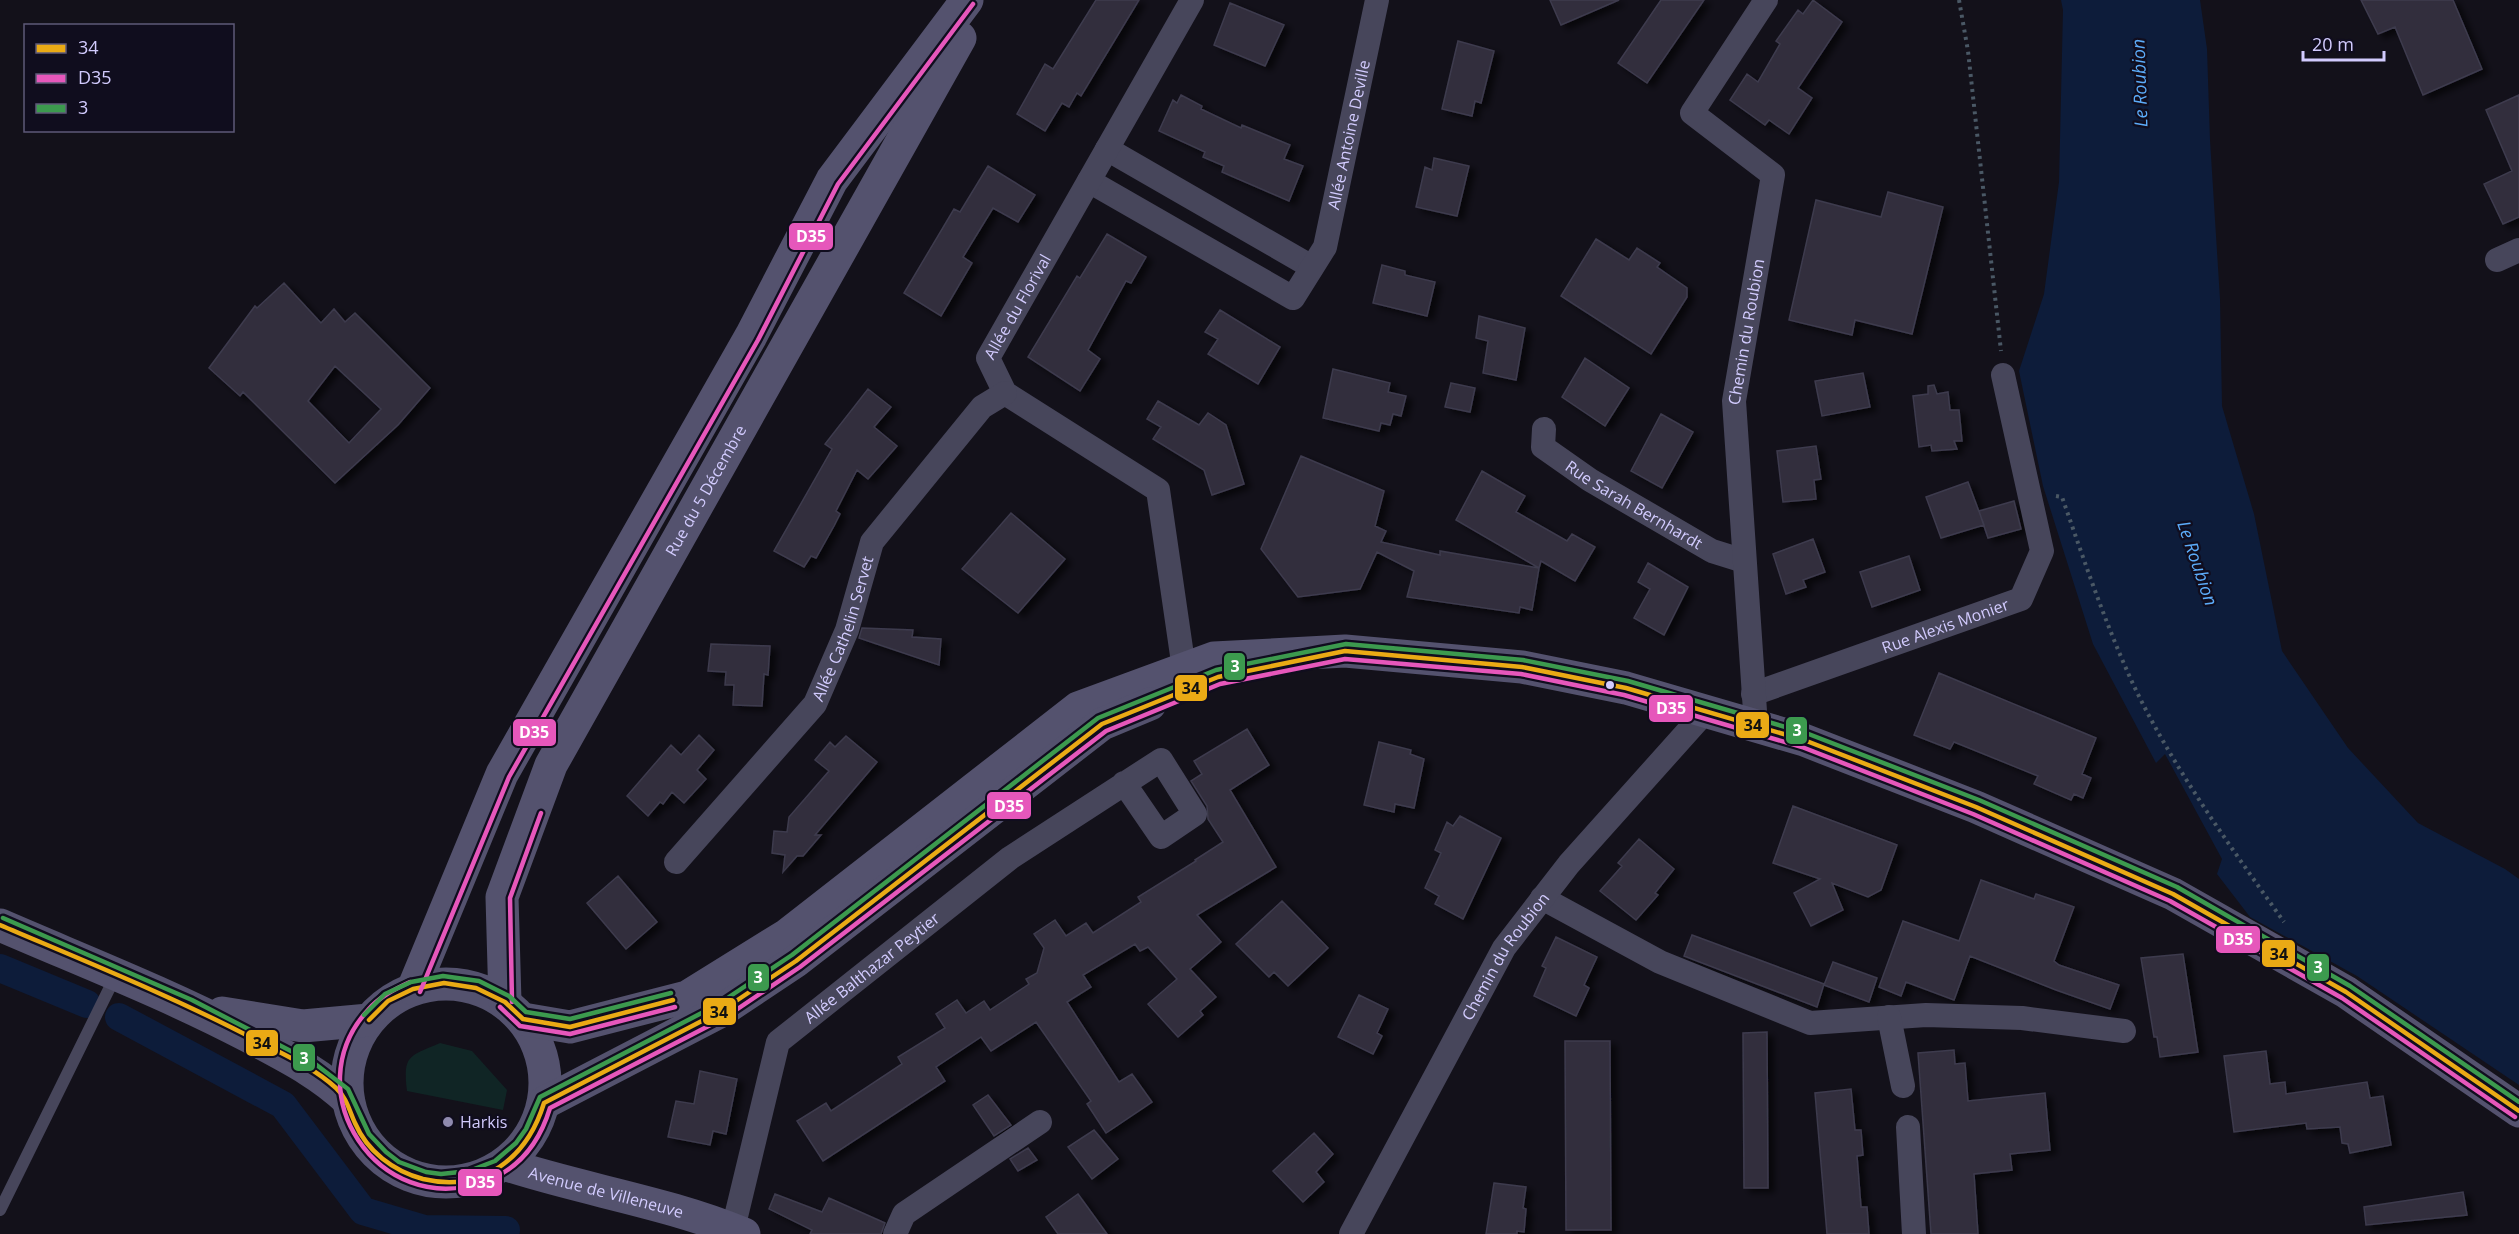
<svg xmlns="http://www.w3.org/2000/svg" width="2519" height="1234" font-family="'Open Sans',sans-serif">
	<defs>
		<filter id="shadow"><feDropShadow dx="6" dy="4" stdDeviation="3" flood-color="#0009"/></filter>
	</defs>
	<rect width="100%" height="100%" fill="#13111a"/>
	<path fill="#102525" d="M440,1043L472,1051L507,1090L503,1110L407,1091C403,1055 408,1057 440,1043Z"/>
	<path fill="#0d1c3a" d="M2061,0H2200L2207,49L2210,140L2220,299L2222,406L2254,514L2282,651L2348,748L2418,823L2505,869L2519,879V1085L2357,976L2250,917L2217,874L2222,859L2165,754L2156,763L2093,644L2043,486L2019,371L2044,294L2059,182L2063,10Z"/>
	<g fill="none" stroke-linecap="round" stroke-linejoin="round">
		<path stroke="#0d1c3a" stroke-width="28" d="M0,968L87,1004
			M119,1017L283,1105L363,1211L424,1229L506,1230"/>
	</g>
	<path fill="#312e3c" stroke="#3e3b4e" stroke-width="1.5" fill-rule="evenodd" filter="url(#shadow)" d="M1096,0H1139L1081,96L1077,93L1069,107L1062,103L1045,131L1017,114L1045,64L1053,69Z
		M1550,0H1619L1561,25Z
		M1661,0H1704L1647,83L1618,63Z
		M1813,0L1842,22L1798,88L1812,98L1789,134L1769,120L1765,125L1730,100L1747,74L1758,82L1780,44L1776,41L1798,10L1803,14Z
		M2361,0H2453L2482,69L2423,95L2395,27L2378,34Z
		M1230,3L1284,25L1265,66L1214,45Z
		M1458,41L1494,51L1481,103L1475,101L1472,116L1442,109Z
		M1181,95L1202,106L1201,109L1241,128L1242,125L1290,145L1284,159L1303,166L1289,201L1222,172L1224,166L1203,157L1205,152L1159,131L1173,100L1177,103Z
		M2519,95V217L2503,224L2484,184L2512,171L2486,110Z
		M1434,158L1469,166L1457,216L1416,207L1425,167L1432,170Z
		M988,166L1035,195L1018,222L993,208L963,257L972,263L941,316L904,293L954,209L960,212Z
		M1888,192L1943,207L1912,334L1855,320L1852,335L1789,320L1816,200L1881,217Z
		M1107,234L1146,257L1131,283L1126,281L1088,350L1100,359L1080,391L1028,357L1077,276L1080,278Z
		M1596,239L1629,260L1637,248L1660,263L1657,267L1687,288V297L1651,354L1561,296Z
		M1382,265L1405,271V275L1435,282L1427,316L1373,303Z
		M284,283L321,323L334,309L345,322L355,313L430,388L398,425L335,483L243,392L240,396L209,368L255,306L257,308ZM335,366L381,409L349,443L308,401Z
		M1220,310L1280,347L1258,384L1208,354L1218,339L1205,332Z
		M1479,316L1525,328L1516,380L1483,373L1488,341L1476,338Z
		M1585,358L1629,388L1605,426L1562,397Z
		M1333,369L1390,383L1388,392L1406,396L1401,416L1393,414L1390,425L1381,423L1379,431L1323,418Z
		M1863,373L1870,407L1822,416L1815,381Z
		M1451,383L1475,388L1470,412L1445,407Z
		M1934,385L1937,394L1948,392L1950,410H1959L1962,441H1954L1957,449L1932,451L1931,445L1919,447L1913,396L1928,394V386Z
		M868,389L891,407L874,427L897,446L868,479L857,470L836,511L840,514L834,526L816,558L811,556L804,567L774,551L832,449L825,444Z
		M1158,401L1199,425L1208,413L1226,425L1244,484L1212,495L1204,470L1153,439L1161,427L1147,419Z
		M1661,414L1693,432L1662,488L1631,471Z
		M1816,446L1821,479L1814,480L1816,499L1783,502L1777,451Z
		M1301,456L1384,491L1375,526L1386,531L1381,542L1440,555V551L1539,568L1532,610L1520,607L1519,613L1407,597L1414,571L1377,552L1360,589L1298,597L1261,549Z
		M1482,471L1525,496L1516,512L1567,541L1572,534L1595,547L1575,581L1541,561L1539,568L1456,520Z
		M1968,482L1984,525L1941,538L1926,497Z
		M2014,501L2021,529L1988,538L1979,511Z
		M1011,513L1065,559L1018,613L962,569Z
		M1813,539L1825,572L1803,580L1806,587L1786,594L1773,554Z
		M1909,556L1920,590L1872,607L1860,572Z
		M1648,563L1688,587L1664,635L1634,618L1650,589L1638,582Z
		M862,628L913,630L912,637L941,639L939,665L859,638Z
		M711,644L770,646L768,675L764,674L762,706L733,705L734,685H725L726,672L708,671Z
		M1939,673L2096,738L2082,774L2091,778L2083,798L2074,794L2071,800L2034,784L2038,776L1954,742L1950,749L1914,735Z
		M1247,729L1269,765L1230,790L1276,867L1197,915L1221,942L1190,969L1216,997L1200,1011L1203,1015L1178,1037L1148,1004L1177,979L1148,947L1140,951L1135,944L1083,975L1091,987L1067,1002L1119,1082L1132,1074L1152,1102L1106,1133L1087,1104L1091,1101L1036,1022L991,1051L981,1037L936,1067L945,1081L823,1161L797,1121L826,1103L831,1111L902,1064L898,1057L945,1028L936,1014L957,1000L966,1013L984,1001L990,1010L1029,984L1026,979L1037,973L1044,948L1034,934L1055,920L1066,936L1086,923L1093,933L1141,902L1138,897L1196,861L1195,860L1223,842L1208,819L1207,806L1191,781L1202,774L1194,761Z
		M699,735L714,750L697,770L706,779L684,803L672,792L663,804L660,802L648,816L627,796L671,745L681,755Z
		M846,736L877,762L815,835H821L803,856H797L783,872L785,855L772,853L774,831L787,832L789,817L829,771L815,760L830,742L835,747Z
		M1379,742L1411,750L1410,754L1424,759L1414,808L1395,804L1394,812L1364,805Z
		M1793,806L1897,845L1881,890L1868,897L1832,883L1843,910L1811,926L1794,893L1820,879L1773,863Z
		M1460,816L1501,838L1463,919L1435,904L1439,896L1425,888L1441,853L1435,850L1447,822L1453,826Z
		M1639,839L1674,869L1655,893L1658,895L1636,920L1600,891L1622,866L1618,863Z
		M618,876L657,922L626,949L587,903Z
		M1981,880L2034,899L2036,894L2074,907L2054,961L2059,965L2119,985L2110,1009L2056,990L1970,956L1954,1000L1906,982L1901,996L1879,987L1903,921L1959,941Z
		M1282,901L1328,948L1288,986L1274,972L1269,977L1236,944Z
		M1692,935L1824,984L1817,1007L1684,956Z
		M1556,937L1597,957L1584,985L1589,988L1576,1016L1534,996L1546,968L1542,966Z
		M2183,954L2198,1052L2160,1057L2157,1037H2154L2141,958Z
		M1833,962L1877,978L1869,1002L1824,985Z
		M1359,995L1388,1009L1377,1033L1382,1036L1373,1054L1338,1037Z
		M1767,1032L1768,1188H1744L1743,1033Z
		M1565,1041H1610L1611,1230H1566Z
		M1954,1050L1955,1064L1965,1063L1968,1101L2045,1093L2050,1150L2010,1154L2012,1170L1974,1174L1978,1234H1931L1918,1053Z
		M2266,1051L2270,1084L2285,1082L2286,1094L2367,1082L2370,1098L2383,1096L2391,1145L2350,1153L2348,1144L2342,1143L2340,1127L2307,1129L2306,1123L2234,1132L2224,1056Z
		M700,1071L737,1079L726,1134L713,1131L710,1145L668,1137L676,1101L694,1104Z
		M1851,1089L1855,1130H1861L1863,1155L1857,1156L1861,1207H1867L1869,1234H1827L1815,1093Z
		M988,1095L1011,1125L994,1136L973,1105Z
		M1094,1130L1118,1159L1092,1179L1068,1147Z
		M1314,1133L1333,1154L1316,1172L1324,1182L1303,1202L1273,1171Z
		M1028,1148L1037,1160L1018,1171L1010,1159Z
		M1494,1183L1526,1187L1523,1208L1526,1209L1524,1232L1517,1231V1234H1486Z
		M2463,1192L2467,1215L2366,1225L2364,1207Z
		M775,1194L822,1212L829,1198L885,1223L881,1234H810L812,1230L769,1209Z
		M1078,1194L1107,1234H1058L1046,1217Z"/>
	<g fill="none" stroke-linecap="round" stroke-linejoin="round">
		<path stroke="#4a5865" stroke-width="4" stroke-dasharray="3 4.5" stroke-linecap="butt" d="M1959,0L1968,51L2001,351
			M2056,496L2062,497C2084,560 2105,623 2133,684C2173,768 2230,846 2284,922"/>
		<path stroke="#47465b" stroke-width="12" d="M0,1210L115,977"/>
		<g stroke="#47465b" stroke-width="24">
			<path d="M1107,149L1312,267"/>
			<path id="s1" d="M1089,181L1293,298L1325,247L1377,0"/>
			<path d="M2497,260L2519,250"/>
			<path id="s2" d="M1544,429L1543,447L1590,480L1712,551L1744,561"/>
			<path id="s3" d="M1184,669L1158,490L1005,393L988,358L1192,0"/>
			<path id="s4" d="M1753,694L2021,599L2042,551L2003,375"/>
			<path id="s5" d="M1756,726L1734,401L1773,175L1692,113L1766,0"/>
			<path id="s6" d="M676,862L815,704L847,630L872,542L982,407L1005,393"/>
			<path d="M1542,898L1660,962L1810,1023L1926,1015L2022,1018L2124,1031"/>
			<path d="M1889,1017L1903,1086"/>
			<path d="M1908,1127L1914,1234"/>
			<path id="s7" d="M733,1229L778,1042L1010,858L1161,760L1195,814L1161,837L1124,783"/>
			<path d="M895,1234L904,1214L1040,1122"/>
			<path id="s8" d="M1351,1234L1504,948L1569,864L1706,711"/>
		</g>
		<g stroke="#54526e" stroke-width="33">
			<path d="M0,925C83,961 168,994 248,1036C283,1055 319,1072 348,1100"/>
			<circle cx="446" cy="1083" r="99"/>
			<path d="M413,989L502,774L751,336L832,180L967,0"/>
			<path id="s9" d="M505,1002L502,897L551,765L960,38"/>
			<path d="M222,1013L303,1026L369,1020"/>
			<path d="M523,1019L570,1027L687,997L787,935L1078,708L1214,658L1345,651L1522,667L1626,688L1804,740L1976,807L2173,894L2346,992L2519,1111"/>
			<path d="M544,1103L721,1011L796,961L1102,724L1150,704"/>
			<path id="s10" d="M504,1164C583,1190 667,1202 744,1234"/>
		</g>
		<g stroke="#100d1e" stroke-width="9">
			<path id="bus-1" d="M0,925C87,962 174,997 258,1041C284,1055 313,1067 336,1088C347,1098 349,1110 355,1123C367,1151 393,1171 423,1179C483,1193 527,1158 544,1103L721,1011L796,961L1102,724L1218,677L1345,651L1522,667L1626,688L1804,740L1976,807L2173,894L2346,992L2519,1111
				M369,1020L388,1001L413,989L444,983L476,988L505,1002L523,1019L570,1027L673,1000"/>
		</g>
		<g stroke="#100d1e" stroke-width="9">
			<path id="bus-2" d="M410,982C395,989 379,997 368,1010C294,1091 378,1219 483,1182C519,1170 539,1144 550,1108L724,1018L800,967L1106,731L1220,684L1345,659L1521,674L1624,695L1802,747L1973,814L2170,901L2342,998L2515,1117
				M420,992L509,777L758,340L838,184L973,4
				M512,1002L510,898L541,813
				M500,1007L520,1026L570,1034L675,1007"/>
		</g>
		<g stroke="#100d1e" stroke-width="9">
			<path id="bus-3" d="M3,918L192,1000L314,1063L348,1089L369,1134L386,1152L399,1162L426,1172L441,1174L469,1171L495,1161L516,1143L526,1129L540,1097L717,1005L792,955L1098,718L1216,670L1346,644L1523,660L1628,681L1806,733L1979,800L2177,887L2350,986L2519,1102
				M364,1015L385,994L411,982L443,976L479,981L509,996L526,1012L570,1019L671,993"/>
		</g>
		<use href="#bus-1" stroke="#eaaa15" stroke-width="4.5"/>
		<use href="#bus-2" stroke="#e657bb" stroke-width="4.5"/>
		<use href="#bus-3" stroke="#3c9a4e" stroke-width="4.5"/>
	</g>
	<circle fill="#d2cbfe" stroke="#100d1e" stroke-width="2" cx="1610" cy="685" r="5"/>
	<circle fill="#8f8aae" stroke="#100d1e" stroke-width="2" cx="448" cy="1122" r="6"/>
	<g text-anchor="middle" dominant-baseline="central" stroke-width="4.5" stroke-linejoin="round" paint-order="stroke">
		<g font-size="16" fill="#d2cbfe" stroke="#100d1e">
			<text stroke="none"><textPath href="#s1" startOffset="410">Allée Antoine Deville</textPath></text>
			<text stroke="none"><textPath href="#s3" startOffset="460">Allée du Florival</textPath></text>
			<text stroke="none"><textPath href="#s5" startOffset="396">Chemin du Roubion</textPath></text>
			<text stroke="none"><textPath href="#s9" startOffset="561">Rue du 5 Décembre</textPath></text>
			<text stroke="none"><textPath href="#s2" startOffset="126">Rue Sarah Bernhardt</textPath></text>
			<text stroke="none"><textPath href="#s4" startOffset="204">Rue Alexis Monier</textPath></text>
			<text stroke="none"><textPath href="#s6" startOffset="291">Allée Cathelin Servet</textPath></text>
			<text stroke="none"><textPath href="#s8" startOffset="318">Chemin du Roubion</textPath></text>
			<text stroke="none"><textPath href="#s7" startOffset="312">Allée Balthazar Peytier</textPath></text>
			<text stroke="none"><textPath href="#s10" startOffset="106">Avenue de Villeneuve</textPath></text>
		</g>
		<g font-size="16" fill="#d2cbfe" stroke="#100d1e" text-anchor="start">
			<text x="460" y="1122">Harkis</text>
		</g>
		<g font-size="18" font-style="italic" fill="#5cacfa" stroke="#100d1e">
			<text transform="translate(2139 83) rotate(-92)">Le Roubion</text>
			<text transform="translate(2198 563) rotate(71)">Le Roubion</text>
		</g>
	</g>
	<g stroke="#100d1e" stroke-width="2">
		<rect x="788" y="222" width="46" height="29" rx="6" fill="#e657bb"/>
		<rect x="1223" y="652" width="23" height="29" rx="6" fill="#3c9a4e"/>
		<rect x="1174" y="674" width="34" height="28" rx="6" fill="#eaaa15"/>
		<rect x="1648" y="694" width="46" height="29" rx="6" fill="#e657bb"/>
		<rect x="1735" y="711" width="35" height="28" rx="6" fill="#eaaa15"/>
		<rect x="1785" y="716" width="23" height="29" rx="6" fill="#3c9a4e"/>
		<rect x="512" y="718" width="45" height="29" rx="6" fill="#e657bb"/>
		<rect x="986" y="791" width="46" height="29" rx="6" fill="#e657bb"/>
		<rect x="2215" y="925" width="46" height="29" rx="6" fill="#e657bb"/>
		<rect x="2261" y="939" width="35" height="29" rx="6" fill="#eaaa15"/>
		<rect x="2306" y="953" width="24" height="29" rx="6" fill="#3c9a4e"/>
		<rect x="747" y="963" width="23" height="29" rx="6" fill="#3c9a4e"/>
		<rect x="702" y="997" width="35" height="29" rx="6" fill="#eaaa15"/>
		<rect x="245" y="1029" width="34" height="28" rx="6" fill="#eaaa15"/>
		<rect x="292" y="1043" width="24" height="29" rx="6" fill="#3c9a4e"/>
		<rect x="457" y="1168" width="46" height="29" rx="6" fill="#e657bb"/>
	</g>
	<g font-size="16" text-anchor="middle" font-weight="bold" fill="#fff">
		<text x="811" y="242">D35</text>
		<text x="1235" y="672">3</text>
		<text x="1671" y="714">D35</text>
		<text x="1797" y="736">3</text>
		<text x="534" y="738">D35</text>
		<text x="1009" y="812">D35</text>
		<text x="2238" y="945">D35</text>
		<text x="2318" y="973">3</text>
		<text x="758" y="983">3</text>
		<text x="304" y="1064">3</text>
		<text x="480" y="1188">D35</text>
	</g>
	<g font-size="16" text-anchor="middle" font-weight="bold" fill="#111">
		<text x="1191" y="694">34</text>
		<text x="1753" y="731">34</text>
		<text x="2279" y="960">34</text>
		<text x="719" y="1018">34</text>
		<text x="262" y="1049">34</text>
	</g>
	<rect x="24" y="24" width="210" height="108" fill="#100d1e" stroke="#5e5978" stroke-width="1.5"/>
	<rect x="36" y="44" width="30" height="9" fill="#eaaa15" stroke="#5e5978" stroke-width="1.5"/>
	<text x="78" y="54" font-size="18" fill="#d2cbfe">34</text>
	<rect x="36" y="74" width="30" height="9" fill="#e657bb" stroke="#5e5978" stroke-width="1.5"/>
	<text x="78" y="84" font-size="18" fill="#d2cbfe">D35</text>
	<rect x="36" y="104" width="30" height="9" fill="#3c9a4e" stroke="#5e5978" stroke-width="1.5"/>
	<text x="78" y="114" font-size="18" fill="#d2cbfe">3</text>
	<path d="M2303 51v9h81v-9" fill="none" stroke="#d2cbfe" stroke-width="3"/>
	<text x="2312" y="51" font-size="18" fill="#d2cbfe" stroke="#100d1e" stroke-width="4.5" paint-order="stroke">20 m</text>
</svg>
